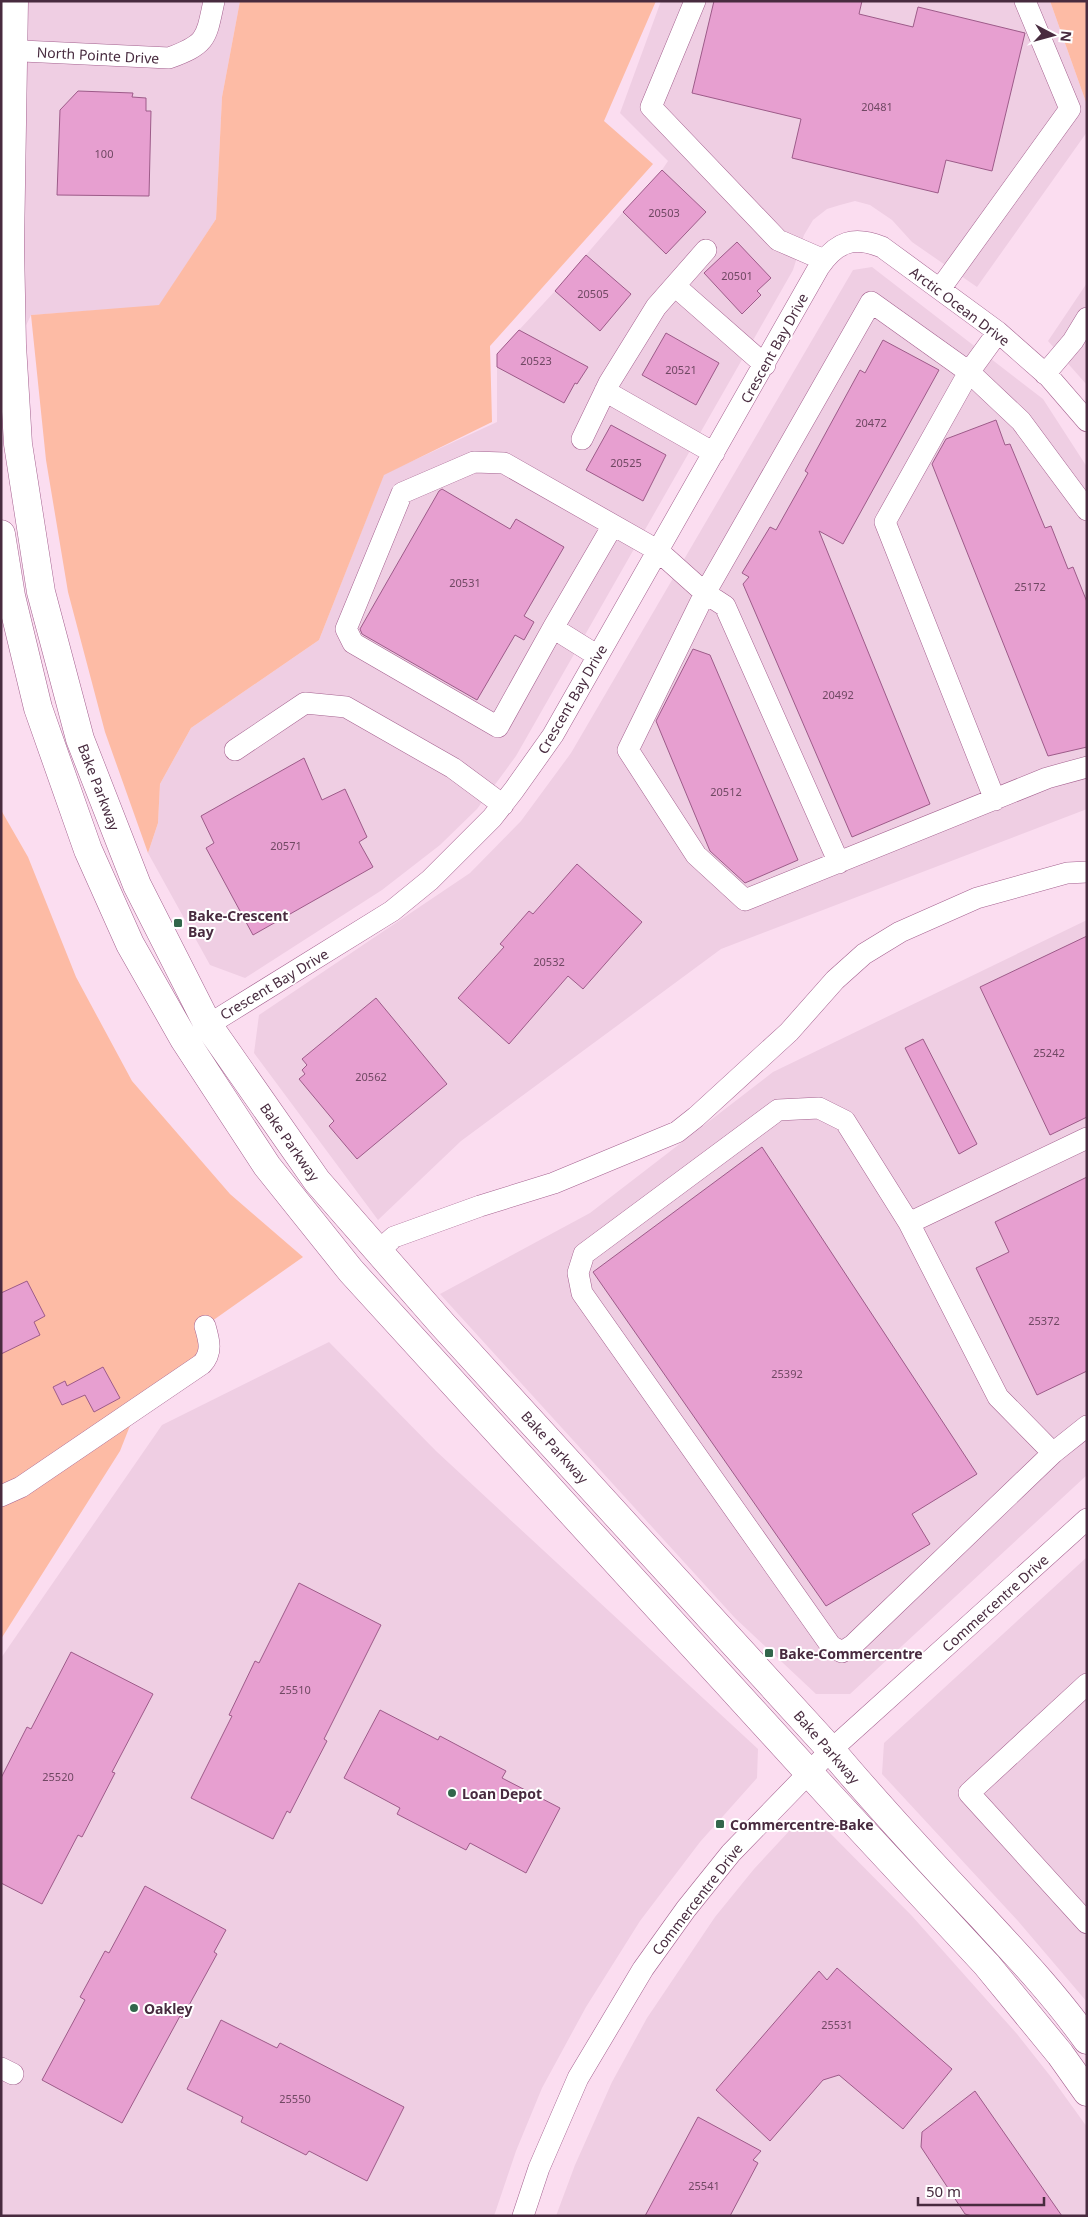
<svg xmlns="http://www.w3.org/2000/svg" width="1088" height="2217" font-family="'Noto Sans',sans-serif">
	<rect width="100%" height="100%" fill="#fbddf0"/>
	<path fill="#efcee3" d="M1,1H240L222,97L216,219L159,306L31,315L1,378Z
		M661,1H1050L1087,105V132L977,287L912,242L892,220L870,205L855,201L840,205L827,209L813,220L804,235L793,270L516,756L477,809L440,845L382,890L245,978L210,965L148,853L158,823L160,784L191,728L319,640L384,474L497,422V354L555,291L623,212L662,170L668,161L620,113Z
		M872,267L1043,399L1087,467V809L721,949L461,1141L378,1220L254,1053L259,1015L470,873L521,821L571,753L853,270Z
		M1087,283V385L1048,341Z
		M1087,920V1475L850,1694H816L735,1618L440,1294L590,1213L773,1072Z
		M329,1342L436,1451L758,1749L757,1778L700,1842L640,1921L586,2007L542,2088L516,2151L494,2216H1V1658L162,1425Z
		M1087,1557V2002L1018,1921L882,1774L884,1743Z
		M792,1828L826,1829L912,1916L1017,2034L1051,2077L1087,2127V2216H556L575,2165L612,2082L647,2018L715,1917L754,1869Z"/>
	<path fill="#fdbba5" d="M240,1H656L604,121L653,164L490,346L492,422L384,475L319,640L191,728L160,784L158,823L148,853L105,732L68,592L46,460L31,315L159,305L216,219L222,97Z
		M1050,1H1087V105Z
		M1,810L28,857L76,977L132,1081L230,1194L303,1257L205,1326L210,1349L137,1408L120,1451L1,1639Z"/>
	<path fill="#e79fd0" stroke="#9d5b89" d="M714,1H862L859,14L913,27L918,7L1025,33L992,171L946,160L938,193L792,158L801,119L692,93Z
		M78,91L133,93L132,97L146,98V111H151L149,196L57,195L60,110Z
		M662,170L706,212L666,254L623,212Z
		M737,242L771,278L757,291L761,295L742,314L704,273Z
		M586,255L631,294L600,331L555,291Z
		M519,330L588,367L577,384L575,383L564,403L497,367V354Z
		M666,333L719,363L696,405L642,375Z
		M883,340L939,370L843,544L819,531L930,804L852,837L743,584L749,577L742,573L770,527L776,530L808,473L805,471L860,370L865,373Z
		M996,420L1005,445L1010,444L1045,528L1051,526L1068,569L1073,567L1087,602V747L1048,756L932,464L946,439Z
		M611,425L666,455L643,501L586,470Z
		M442,489L510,529L516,519L564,547L524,616L534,622L524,640L515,635L477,700L362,634L360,629L439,491Z
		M693,649L710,655L798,860L745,883L710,851L656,721Z
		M304,758L322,800L345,789L367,837L359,842L373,867L253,935L206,848L214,843L201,816Z
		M577,864L642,922L583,989L568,976L509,1044L458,998L504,947L500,944L529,911L533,914Z
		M1087,936V1117L1050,1135L980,987Z
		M376,998L447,1084L357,1159L329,1126L334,1121L299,1079L305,1074L302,1070L307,1065L302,1059Z
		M923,1039L977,1144L959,1154L905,1048Z
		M762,1147L977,1474L912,1514L930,1544L826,1606L593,1272Z
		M1087,1177V1371L1037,1395L976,1268L1009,1252L995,1222Z
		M27,1281L45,1316L34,1322L40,1335L1,1354V1293Z
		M103,1367L120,1398L94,1412L85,1395L62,1405L53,1387L65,1381L67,1386Z
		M299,1583L381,1625L324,1739L327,1741L313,1768L290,1813L287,1811L273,1839L191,1798L232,1716L229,1715L255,1661L259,1663Z
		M71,1652L153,1694L112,1772L115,1773L82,1837L78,1835L42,1904L1,1883V1778L27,1727L31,1729Z
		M380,1710L438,1740L440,1736L506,1771L502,1778L560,1808L526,1873L470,1843L466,1850L397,1814L400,1808L344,1778Z
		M145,1886L226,1930L214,1952L217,1954L182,2018L180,2016L122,2123L42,2080L85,2000L80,1997L105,1951L109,1953Z
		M837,1968L952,2069L903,2129L839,2075L823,2080L770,2141L716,2090L819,1971L827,1980Z
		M221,2020L277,2048L280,2043L404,2107L367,2181L309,2151L306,2155L241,2122L243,2117L187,2089Z
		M975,2091L1062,2216H972L965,2214L921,2147L922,2132Z
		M698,2117L761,2151L753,2160L758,2163L730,2216H645Z"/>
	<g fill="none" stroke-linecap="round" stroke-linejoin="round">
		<g stroke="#a4618f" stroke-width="22">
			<path id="minor" d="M695,1L651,107L778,240L824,260
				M1,50L169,58C207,44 206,39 214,1
				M675,286L765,365
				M940,289L1070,109L1025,1
				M1045,374L1073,341L1087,318
				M605,391L714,453
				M582,439L609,383L656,307L706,250
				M1087,510L1021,421L969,372L871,302L705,593L628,750L696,855L745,900L1047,778L1087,767
				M553,628L498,727L353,643L346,629L402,493L474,462L504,463L657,550L705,593L725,606L839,863
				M598,656L553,628L613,525
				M235,750L305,703L346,707L453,768L503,805
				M995,800L885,522L969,372L998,332
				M208,1025L392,911L430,880L492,818L514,790L553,735L819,267C837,241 854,236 882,247L998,332L1049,377L1087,421
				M909,1223L1087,1138
				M378,1251L394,1237L480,1206L554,1183L677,1132L696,1117L789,1032L835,980L864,954L900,932L977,898L1067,873L1087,872
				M1053,1453L998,1397L909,1223L845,1121L819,1108L778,1110L584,1254L578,1273L582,1293L831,1646L842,1652L853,1645L1053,1453L1087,1426
				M1,1496L21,1487L202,1364C213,1352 209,1340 205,1326
				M1087,1684L969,1793L1087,1923
				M1,2068L13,2074
				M523,2216L539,2168L578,2078L643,1969L686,1909L731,1853L831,1750L1087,1519"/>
		</g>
		<g stroke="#a4618f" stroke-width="29">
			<path id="major" d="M14,1L10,246L12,345L18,444L41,592L80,739L137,885L208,1025L317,1181L443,1325L831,1750C879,1807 930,1862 981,1916C1018,1956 1055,1995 1087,2040
				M1,534L11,596L38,708L88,850L130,944L184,1039L267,1166L351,1271L832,1798L987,1965L1060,2054L1087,2092"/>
		</g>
		<use href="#minor" stroke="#fff" stroke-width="21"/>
		<use href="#major" stroke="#fff" stroke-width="28"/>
	</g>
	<g fill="#32664b" stroke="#fff" stroke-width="2">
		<rect x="173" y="918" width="10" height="10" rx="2.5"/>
		<rect x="764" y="1648" width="10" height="10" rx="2.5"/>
		<circle cx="452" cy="1793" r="5"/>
		<rect x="715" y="1819" width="10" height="10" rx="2.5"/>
		<circle cx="134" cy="2008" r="5"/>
	</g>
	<g text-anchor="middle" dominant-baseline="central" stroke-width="4" stroke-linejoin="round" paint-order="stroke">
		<g font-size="11" fill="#704863">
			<text x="877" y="106">20481</text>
			<text x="104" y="153">100</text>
			<text x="664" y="212">20503</text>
			<text x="737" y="275">20501</text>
			<text x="593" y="293">20505</text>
			<text x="536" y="360">20523</text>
			<text x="681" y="369">20521</text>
			<text x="871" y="422">20472</text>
			<text x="626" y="462">20525</text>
			<text x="465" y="582">20531</text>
			<text x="1030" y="586">25172</text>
			<text x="838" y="694">20492</text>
			<text x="726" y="791">20512</text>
			<text x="286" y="845">20571</text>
			<text x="549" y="961">20532</text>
			<text x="1049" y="1052">25242</text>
			<text x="371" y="1076">20562</text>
			<text x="1044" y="1320">25372</text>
			<text x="787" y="1373">25392</text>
			<text x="295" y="1689">25510</text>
			<text x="58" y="1776">25520</text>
			<text x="837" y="2024">25531</text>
			<text x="295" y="2098">25550</text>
			<text x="704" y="2185">25541</text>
		</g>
		<g font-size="14" fill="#482b3f" stroke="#fff">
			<text transform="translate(98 55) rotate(3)">North Pointe Drive</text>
			<text transform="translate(960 306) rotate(37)">Arctic Ocean Drive</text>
			<text transform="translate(774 348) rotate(-61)">Crescent Bay Drive</text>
			<text transform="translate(572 699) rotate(-60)">Crescent Bay Drive</text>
			<text transform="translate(99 787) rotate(69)">Bake Parkway</text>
			<text transform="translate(274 984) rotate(-31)">Crescent Bay Drive</text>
			<text transform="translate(290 1142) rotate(55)">Bake Parkway</text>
			<text transform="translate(555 1447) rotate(48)">Bake Parkway</text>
			<text transform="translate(995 1603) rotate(-42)">Commercentre Drive</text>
			<text transform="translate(827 1747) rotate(49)">Bake Parkway</text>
			<text transform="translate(697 1899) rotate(-52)">Commercentre Drive</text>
		</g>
		<g font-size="14" font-weight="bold" fill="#482b3f" stroke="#fff" text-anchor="start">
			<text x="188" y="915">Bake-Crescent<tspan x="188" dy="16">Bay</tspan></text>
			<text x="779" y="1653">Bake-Commercentre</text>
			<text x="462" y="1793">Loan Depot</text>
			<text x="730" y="1824">Commercentre-Bake</text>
			<text x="144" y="2008">Oakley</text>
		</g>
	</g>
	<rect width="1088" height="2217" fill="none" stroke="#482b3f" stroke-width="5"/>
	<g transform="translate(1053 35) rotate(96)" stroke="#ffffff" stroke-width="4" paint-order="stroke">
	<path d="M0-4L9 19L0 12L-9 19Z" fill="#482b3f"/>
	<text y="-8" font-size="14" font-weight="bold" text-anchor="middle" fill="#482b3f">N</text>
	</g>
	<path d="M918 2197v8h126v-8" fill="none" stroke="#482b3f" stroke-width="2.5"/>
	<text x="926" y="2197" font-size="15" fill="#482b3f" stroke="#ffffff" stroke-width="4" paint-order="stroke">50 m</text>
</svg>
